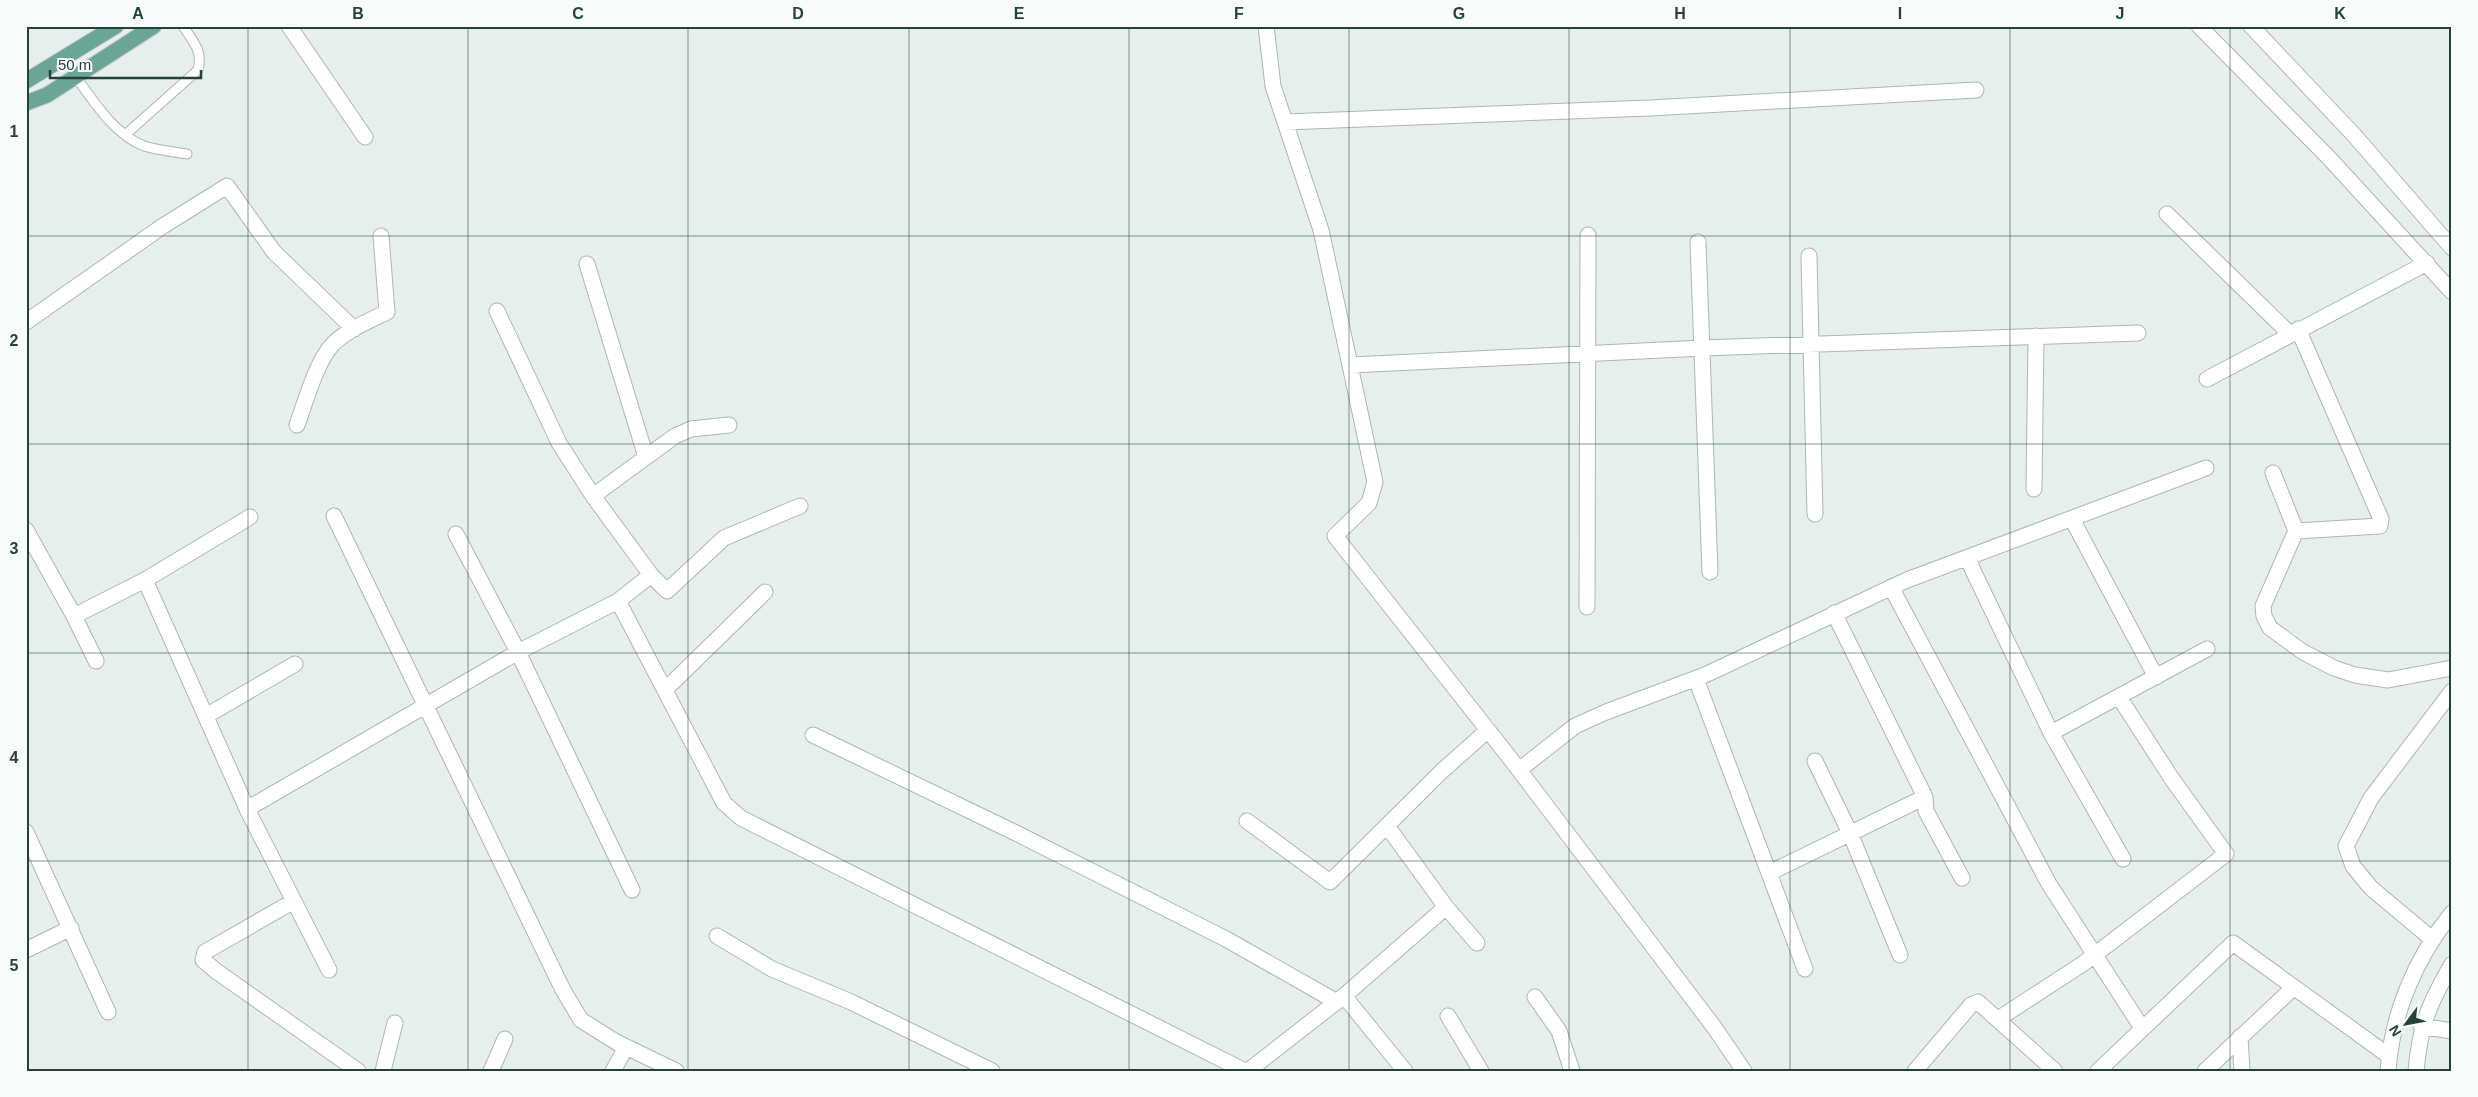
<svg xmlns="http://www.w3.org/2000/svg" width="2478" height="1097" font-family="Arial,sans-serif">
	<rect width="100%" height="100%" fill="#e6efeb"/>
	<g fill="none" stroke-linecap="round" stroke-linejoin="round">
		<g stroke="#a8b8b2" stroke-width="11">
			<path id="lane" d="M76,77C94,102 114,134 144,146C157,150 173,152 187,154
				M125,135L198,70C203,50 193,42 183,26"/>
		</g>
		<g stroke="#a8b8b2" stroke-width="17">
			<path id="street" d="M289,26L365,137
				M1266,26L1273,86L1321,230L1375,482L1369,503L1335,536L1513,762L1714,1027L1744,1071
				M2199,26L2330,159L2452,292
				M2251,26L2354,135L2452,248
				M1285,122L1650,108L1976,90
				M2167,214L2290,334
				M1698,242L1710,572
				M1809,256L1815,514
				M587,264L646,457
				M497,311L559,443L593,496L651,575L618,601
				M26,322L163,226L227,186L274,252L354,329
				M1351,365L1703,348L2138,333
				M2207,379L2427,263
				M297,425C305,403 317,360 333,344C347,330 369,321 387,312L381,236
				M2273,473L2296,531L2263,606L2264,616L2270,628L2303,652L2334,668L2355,675L2388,680L2452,668
				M2034,489L2036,336
				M593,496L675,436L691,429L729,425
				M334,516L563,990L581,1020L616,1042L676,1071
				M2072,519L2156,677
				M26,530L74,616L96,661
				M2296,531L2380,526L2381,519L2298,329
				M456,534L518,652L632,890
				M1967,558L2051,733L2123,859
				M651,575L667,591L724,538L800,506
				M145,580L250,517
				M1891,587L2049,884L2142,1028
				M1587,607L1588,235
				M1834,613L1925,797L1926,811L1962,878
				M74,616L145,580L247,809L329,970
				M1696,679L1805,969
				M665,690L765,592
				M206,716L295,664
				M2051,733L2207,649
				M813,735L1018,834L1226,939L1337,1002
				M1815,761L1850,833L1900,955
				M1519,770L1575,726L1606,712L1705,675L1907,580L2206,468
				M247,809L518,652L618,601L724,803L741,818L1245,1071
				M1247,821L1330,882L1442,771L1488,730
				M1387,826L1446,907L1477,943
				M26,832L108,1012
				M1769,873L1925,797
				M294,901L205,952L203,960L216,971L358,1071
				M717,936L772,969L851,1002L992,1071
				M2432,939L2371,888L2353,866L2346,846L2371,798L2452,691
				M26,950L71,928
				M1344,996L1405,1071
				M1535,997L1559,1031L1572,1071
				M1448,1016L1481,1071
				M1998,1019L2084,963L2226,854L2172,779L2119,697
				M2421,1026L2452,1031
				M2240,1037L2242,1071
				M383,1071L395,1023
				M491,1071L505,1039
				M613,1071L626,1047
				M1248,1071L1344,996L1446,907
				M1915,1071L1971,1005L1978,1002L2055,1071
				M2098,1071L2233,943L2389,1056
				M2205,1071L2293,988
				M2388,1071C2392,1013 2416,957 2452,913
				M2416,1071C2420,1025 2429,1004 2452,964"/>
		</g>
		<g stroke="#c2cac8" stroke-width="17">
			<path id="primary" d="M26,81L116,26
				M26,103L47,95L154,26"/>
		</g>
		<use href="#lane" stroke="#fff" stroke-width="9"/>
		<use href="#street" stroke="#fff" stroke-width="15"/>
		<use href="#primary" stroke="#6aa596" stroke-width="15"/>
	</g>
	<path fill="none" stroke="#24423a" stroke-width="1" stroke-opacity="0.55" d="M248,26V1071M468,26V1071M688,26V1071M909,26V1071M1129,26V1071M1349,26V1071M1569,26V1071M1790,26V1071M2010,26V1071M2230,26V1071M26,236H2452M26,444H2452M26,653H2452M26,861H2452"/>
	<rect width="2478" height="1097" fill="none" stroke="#f7fbf9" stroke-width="55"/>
	<g transform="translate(2406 1024) rotate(238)" stroke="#f7fbf9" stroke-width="4" paint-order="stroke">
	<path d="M0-4L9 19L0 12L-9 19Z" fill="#24423a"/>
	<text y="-8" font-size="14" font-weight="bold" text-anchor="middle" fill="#24423a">N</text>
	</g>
	<path d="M50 70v8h151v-8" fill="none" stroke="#24423a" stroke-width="2.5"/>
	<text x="58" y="70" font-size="15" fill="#24423a" stroke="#f7fbf9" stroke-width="4" paint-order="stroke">50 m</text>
	<rect x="28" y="28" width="2422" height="1042" fill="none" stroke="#24423a" stroke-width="2"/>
	<g font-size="16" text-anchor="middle" font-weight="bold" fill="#24423a">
		<text x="138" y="19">A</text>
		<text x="358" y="19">B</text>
		<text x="578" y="19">C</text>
		<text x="798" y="19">D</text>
		<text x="1019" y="19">E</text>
		<text x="1239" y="19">F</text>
		<text x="1459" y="19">G</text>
		<text x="1680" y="19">H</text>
		<text x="1900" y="19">I</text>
		<text x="2120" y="19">J</text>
		<text x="2340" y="19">K</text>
		<text x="14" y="137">1</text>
		<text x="14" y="346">2</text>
		<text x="14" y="554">3</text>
		<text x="14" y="763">4</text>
		<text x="14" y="971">5</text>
	</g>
</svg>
